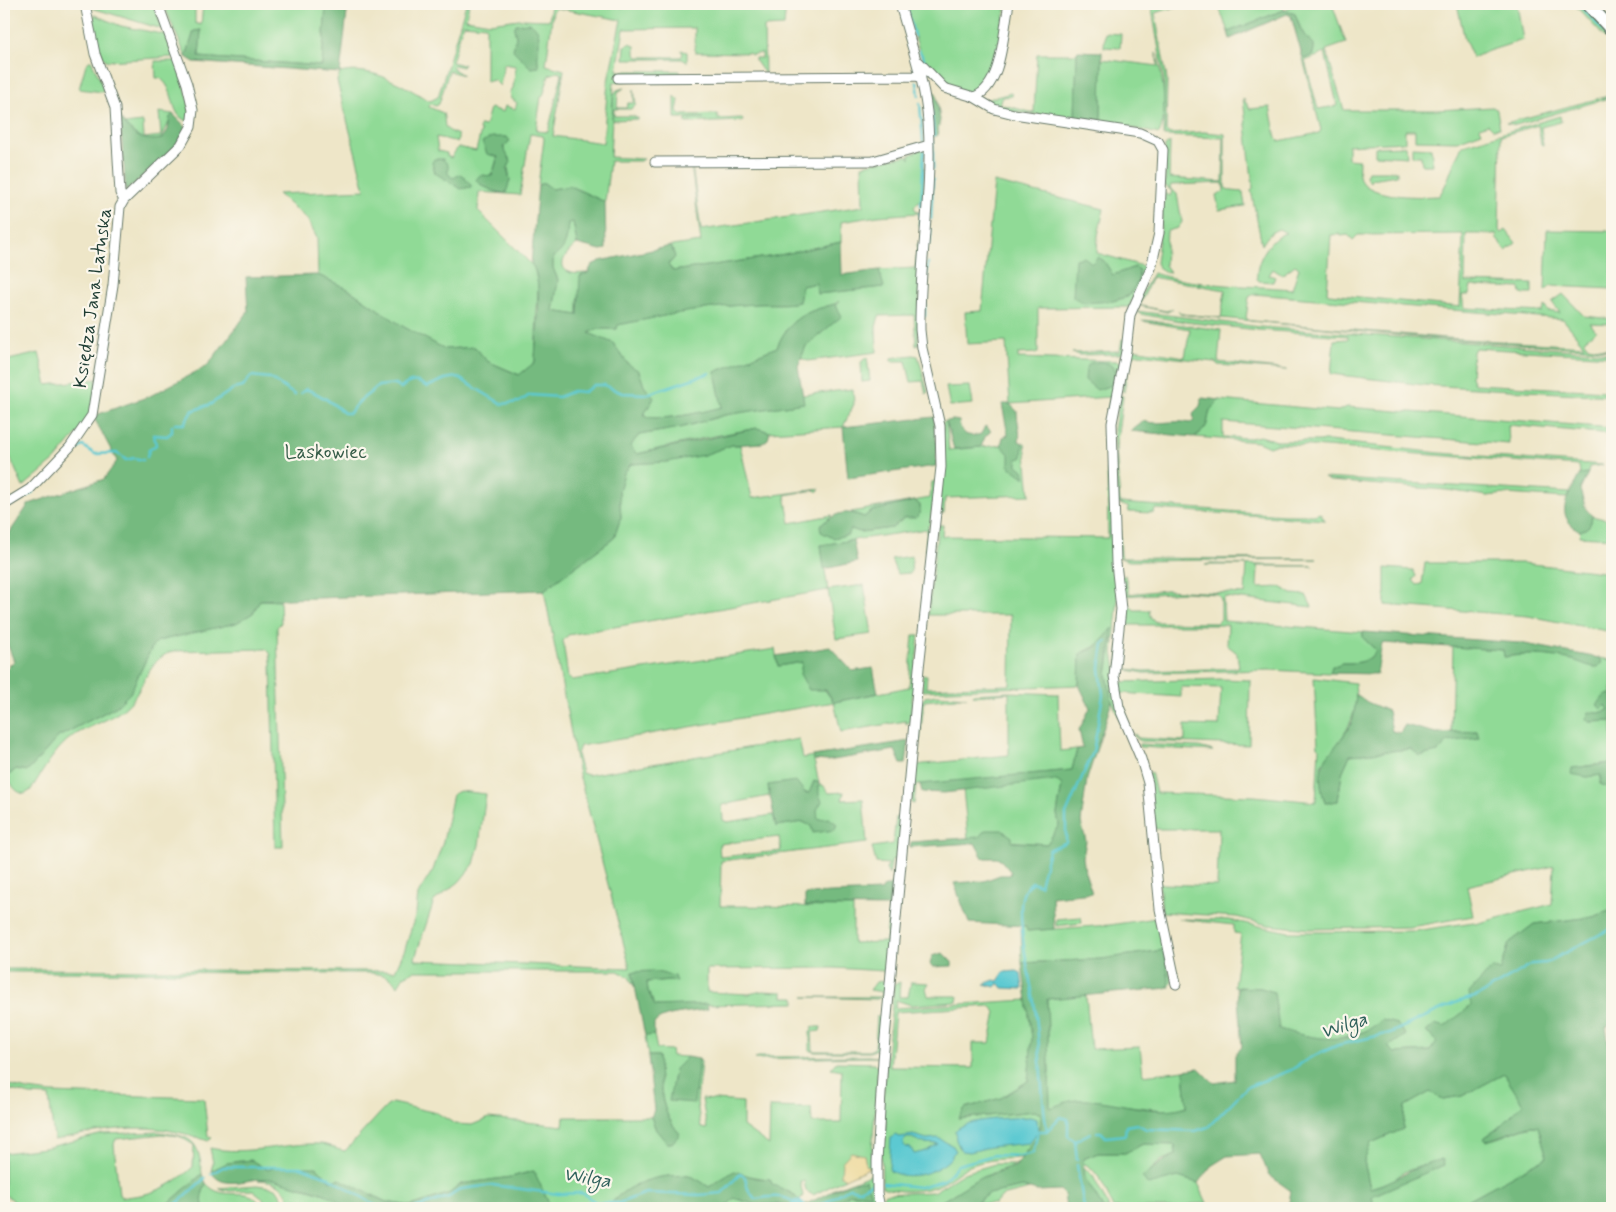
<svg xmlns="http://www.w3.org/2000/svg" width="1616" height="1212" font-family="Mynerve,sans-serif">
	<rect width="100%" height="100%" fill="#fbf7ec"/>
	<filter id="ink" filterUnits="userSpaceOnUse"><feTurbulence type="fractalNoise" baseFrequency=".02" numOctaves="2"/><feDisplacementMap in="SourceGraphic" scale="10" xChannelSelector="R" yChannelSelector="G"/><feConvolveMatrix kernelMatrix="1 2 1 2 8 2 1 2 1" color-interpolation-filters="sRGB"/></filter>
	<filter id="wash" filterUnits="userSpaceOnUse"><feTurbulence type="fractalNoise" baseFrequency=".0096" numOctaves="4" result="noise"/><feDisplacementMap in="SourceGraphic" scale="20" xChannelSelector="R" yChannelSelector="G"/><feGaussianBlur stdDeviation="1.12" result="paint"/><feColorMatrix in="noise" values="0 0 0 0 0 0 0 0 0 0 0 0 0 0 0 0 0 1.4 0 .05"/><feComposite in="paint" operator="in"/></filter>
	<g filter="url(#wash)">
		<rect width="100%" height="100%" fill="#eee6c8"/>
		<path fill="#90da96" stroke="#588c65" fill-rule="evenodd" d="M4,4H10L4,66Z
			M87,4H154L162,29L92,8Z
			M169,4H195V23L201,25L203,4H326L322,66L199,57L201,30L194,31L186,57L165,8Z
			M466,4H469L466,19L490,23L519,19L549,20L551,4H597C603,7 614,9 619,4L622,9L633,4H786L784,26L764,27L765,74L755,60V58H762V53L751,55L749,53L695,52V28L624,29L617,71H680V75L614,82L610,157L644,159L640,161H610L605,202L570,186L552,189L544,183L538,185L544,139L543,136L530,134L520,195L479,192L478,211L534,267L538,285L535,362L520,375L487,361L475,347L445,349L404,327L348,289L318,275L317,238L307,219L278,194L365,190L337,81L340,73C372,65 404,86 430,101L438,97ZM557,8L621,20L608,81L603,143L553,136L564,70L546,65L553,11ZM463,24L486,26V82L494,80L500,86L504,64L516,66L513,88L510,93L511,98L517,103L515,109L505,106L503,112L490,108L485,126L480,125L479,130L481,131L476,151L458,147L451,158L447,156V153L438,151L436,137L458,142V135C440,127 447,128 443,113L429,107L430,104L436,106L439,104L449,71L463,75L452,68L454,65L462,67L464,64L462,65L452,62ZM514,28L538,32C540,44 535,55 539,66L516,37ZM558,72L562,74L548,132L536,131L541,97L543,96L549,75ZM503,137H507L503,151L506,154L510,180L500,193L482,186L480,175L492,176Z
			M904,4H1007L996,60L989,84L972,94L950,88L923,62Z
			M1151,4H1186L1155,13L1167,79L1166,131L1170,134L1204,132L1225,134V188L1232,191L1243,192L1245,206L1219,210L1216,195L1224,192L1223,183L1171,185L1170,188L1177,194L1182,222L1178,228L1167,231L1165,265L1170,272L1167,273L1158,267L1156,263L1165,193L1170,196L1172,191L1165,186V146L1170,142L1169,178L1223,182L1224,138L1164,136V79Z
			M1218,4H1281L1284,9L1298,4H1332L1346,43L1326,50L1344,110H1437L1493,107L1497,110L1500,128L1493,129L1488,124L1480,127L1482,132L1457,141L1415,140V130H1405V142L1348,145V159L1359,160C1359,167 1357,178 1363,183C1377,198 1419,197 1439,196C1450,181 1452,161 1463,145L1560,116L1561,122L1541,127L1543,146L1541,144L1538,125L1501,136L1499,230L1502,233L1506,230L1516,243L1506,251L1496,238L1497,234H1466L1465,282L1532,284V294H1521L1520,288L1471,286L1469,295H1462L1464,308L1542,312L1545,306L1548,311L1560,313L1552,302L1563,294L1584,316L1612,319V324L1590,323L1596,331L1584,340L1588,346L1612,350L1429,338L1180,314L1178,310L1182,314L1221,318L1225,290L1152,277L1140,304L1142,306L1166,311L1173,309L1167,312L1141,306L1139,304L1141,295L1153,273C1199,287 1245,285 1292,289L1299,268L1295,265L1282,275L1273,269L1269,275L1275,277L1273,282L1259,281L1257,279C1255,262 1270,237 1286,233L1279,229C1270,232 1267,237 1262,245L1251,190L1253,188L1243,98L1250,109L1270,107L1276,138L1279,141L1319,133L1321,130L1303,59L1312,56C1318,39 1309,44 1303,33C1299,27 1298,20 1295,14L1284,10L1228,32ZM1325,53L1337,104L1336,106L1318,109L1305,61ZM1340,234L1341,236L1348,235L1353,240L1358,235L1463,234L1460,307L1329,294L1327,293L1331,235ZM1254,294L1563,319L1585,346L1445,338L1250,321L1246,318L1249,297Z
			M1457,4H1517L1523,40L1485,52L1473,58L1465,40Z
			M1574,4H1583L1612,35V39L1608,41Z
			M95,15L121,26L167,35L173,57L107,61L102,56L92,20Z
			M1105,33L1121,34L1120,48L1104,47Z
			M631,43L635,46V54L638,57H681L683,54L681,50L687,52V62L682,59H624L625,46Z
			M1156,53C1163,71 1168,118 1159,134L1114,124L1008,111L985,100L1011,93L1012,96L1002,97L999,104L1034,113L1037,54H1077L1075,118L1101,120L1102,59L1158,66Z
			M91,60L105,90L102,92L79,89L86,64Z
			M155,61H176C182,79 193,102 188,121C169,117 177,90 160,78H156Z
			M624,88L618,92L617,108H626L628,103H634V89L636,104L631,109H614V116H633L639,119L612,120L614,94L617,90Z
			M1612,95V97L1516,125L1506,123Z
			M675,96L679,100L677,111L681,115L718,114V119L742,118L743,121L686,123V119L704,118H675Z
			M159,112L173,114L161,139C142,142 138,137 124,124L143,122L144,138L161,136Z
			M1406,146L1407,157L1375,155V147Z
			M1412,147L1431,148L1433,165H1422L1421,156H1412Z
			M921,149L925,151L924,201H919L914,207L917,212H923L922,226H918L919,213L878,216L841,222V242L775,256L673,271L668,265L675,257L671,246L701,242L691,164H736L737,166H692L701,230L863,206L862,165L904,156H909L910,159V155Z
			M1368,171H1397V175L1371,179L1370,182L1366,176Z
			M994,182L1104,209L1098,235L1097,253L1146,267L1151,249L1152,257L1129,307L1038,308V353L1018,354V358L1117,361L1122,363L1112,410L1107,412L1110,397L1010,404L1006,342L967,344L965,312L982,311ZM1098,257L1104,261L1113,275L1135,267L1138,282L1128,297L1113,301L1092,263Z
			M573,221L577,244C569,250 553,267 571,273C576,274 583,273 588,273L578,300V315L553,311L558,280L553,268V257L566,241L568,223Z
			M1547,230L1612,231V289L1551,286L1545,291Z
			M917,244L921,245L918,345L916,346L914,315L879,316L876,327L877,352L808,361L801,358L806,346L841,316L836,305L839,301L835,304C805,312 790,317 777,347L715,372L723,407C703,412 662,422 643,416L653,398L644,386L639,371L628,365L613,343L588,334L597,329H617V325C663,316 710,306 756,304C771,303 785,305 799,302L802,286L816,283L817,294L883,287L879,270L915,268Z
			M1136,311L1260,327L1612,353V356L1475,348L1473,352L1471,377L1474,384L1606,391L1612,392V396L1424,385L1331,374L1334,340L1348,339V336L1258,330L1186,322L1140,314Z
			M1145,320L1221,330L1218,362L1287,370L1218,365L1215,362L1138,354L1130,357L1124,392L1122,391L1130,339H1132L1133,349L1185,357L1190,329L1142,321Z
			M1122,339L1125,340L1124,352L1120,354L1080,355L1072,353L1120,351Z
			M39,353L47,385L97,379L92,416L55,460L23,487L4,443V361Z
			M913,355L918,356L928,392L926,394L923,381L911,382L906,361H891V358Z
			M867,357L870,381L862,382L861,362Z
			M970,386L973,404L950,406L946,387Z
			M853,389L854,404L843,427L770,432L757,428L704,438L637,454L630,446L639,435L680,428L725,415L803,403L802,395Z
			M1120,395L1123,396L1116,448L1120,503L1284,515H1314L1320,513L1325,520L1155,509L1154,513L1129,512L1128,507L1117,503L1114,429Z
			M1220,400L1338,411L1347,407L1612,428V434L1508,425L1509,444L1223,422V437L1251,438L1260,436L1277,441H1329L1440,453L1603,465L1589,467L1588,473L1580,474L1579,466L1312,446L1277,444L1269,447L1258,442L1195,437C1209,427 1206,426 1210,410Z
			M946,421L949,450L1025,443L1030,495L945,498L944,513H939L943,422Z
			M732,445H740L752,498L820,489L817,492L815,490L785,495L790,523L832,515L826,521L860,532L892,528L904,518L920,514V505L915,501L872,511L864,517L851,512L930,498L932,482L936,481L930,524L928,526L930,532L928,550L925,551L927,529L821,545L828,590L864,585L872,634L836,639L828,590L568,635L563,641L568,678L572,680L775,649L778,666L803,662L834,702L909,687L913,635H919L910,722L906,724V721L841,732L834,702L580,746L577,754L582,773L588,775L799,739L803,758L813,756L819,783L814,781L809,793L768,785L769,796L722,805L723,820L727,822L773,815L776,826L803,822L812,826L818,820L816,810L819,785H823L829,793L844,792L842,800L863,799L867,843L721,861L720,906L853,907V943L886,942L890,884L896,888L886,974H884V971L834,968L707,969V992L749,994L762,991L783,992V997H795V1003L655,1006L648,991L647,982L670,980L674,976L632,972L635,988L629,977L618,971H414L404,976L398,986C391,976 384,975 372,973L4,972V969L395,971L405,949L416,913L418,894L433,870L443,842L453,794L460,791L486,794L479,845L474,864L459,882L434,901L415,958L416,960L630,968L578,770L544,590L614,538L621,517L619,491L624,473L631,464C666,462 698,457 732,445ZM779,837L781,851L720,857L719,844Z
			M1107,458L1109,459L1118,597L1113,653L1131,745L1112,701L1107,675L1113,637L1080,654L1079,685L922,691L923,675H927L926,688L1010,685L1011,615H928L938,525H943L942,536L1108,538Z
			M1324,478L1569,493L1567,498L1506,494L1487,496L1447,490L1330,481Z
			M1119,514L1121,558L1317,559L1129,561L1118,557Z
			M1592,516L1612,521V538L1579,536L1580,531C1589,528 1591,525 1592,516Z
			M912,556L911,573L897,574L891,559Z
			M1425,563H1523L1612,573V632L1528,616L1385,605V568L1413,570L1416,576L1413,580L1417,585L1422,584Z
			M1209,564L1313,566H1256L1258,568L1257,586L1259,588L1281,587L1292,594L1306,595L1312,607L1225,597L1223,600L1224,621L1363,632V638L1376,650C1368,664 1356,663 1342,663L1338,666H1333L1330,673L1269,670L1144,673L1118,668L1119,644L1122,645L1120,668L1144,671L1239,668L1237,653L1227,645L1228,625H1125L1124,633L1121,632L1123,603L1127,602L1134,610H1149L1150,616L1155,622L1217,623L1221,619V599L1217,594L1184,592L1123,596L1120,578L1125,575L1129,594L1166,590L1245,594L1247,565H1205Z
			M260,600L280,601L281,623L277,627L283,847H275L271,661L270,653L266,649L173,651C146,661 147,683 130,703C114,720 92,724 73,736C55,748 42,773 30,791L24,794C14,791 12,786 8,776L16,769L28,771L58,737L117,706L130,693L152,647L158,641L236,623L253,613Z
			M1453,647L1503,650L1505,657C1523,654 1541,654 1559,657C1575,659 1586,664 1602,662L1599,658L1612,660V694L1605,695L1609,710L1599,713L1590,722L1612,721V763L1585,766L1587,777L1601,775L1600,784L1612,788V910L1593,917L1534,924L1509,943L1501,970L1471,1006L1444,1028L1426,1032L1438,1041L1430,1051L1395,1053L1388,1047L1406,1034L1370,1030L1332,1040L1311,1038L1278,1029L1273,992L1261,988L1234,987L1241,934L1234,933V925L1178,919L1229,920L1289,932H1313L1415,931L1474,922L1475,924L1552,904L1554,866L1467,886L1473,916L1410,927L1309,929L1268,925L1237,917L1162,912L1159,882L1163,884L1217,886L1219,829H1155L1148,774L1151,772L1156,793L1254,796L1316,802L1319,747H1318L1314,678L1355,683C1360,720 1342,738 1321,765L1325,803L1338,801L1342,773L1350,755L1411,749L1438,752L1448,742L1477,731L1451,732Z
			M1221,679L1250,680L1249,745L1140,741L1133,735L1135,734L1138,738L1185,741V725L1219,726L1221,688L1181,687V697L1120,693L1119,682Z
			M1008,692L1058,694L1060,751L1077,749L1072,770L916,785L914,804L911,803L915,765L1009,755V693L974,696L973,694Z
			M937,695L967,697L924,701L920,740L918,739L920,703L925,697Z
			M1139,744L1199,747L1213,751L1139,747Z
			M1056,780L1062,785L1057,814L1059,825L1047,844L968,838L963,789Z
			M896,817L902,819L898,860L892,859L889,875L886,869L889,864L876,863L872,847L893,844Z
			M1153,899L1156,900L1172,981L1169,988L1163,950L1102,959L1022,963L1021,926H1026L1027,931L1110,925L1156,918Z
			M1081,917L1082,923L1056,926V919Z
			M883,981L886,982L884,996L877,999L804,997H879L882,996V992L870,990L876,982Z
			M900,982L899,997H908L911,982L929,983L926,988L928,996H958L957,1002L911,1005L896,1000L895,1008L1027,1000L1032,1038L1028,1081L1001,1098L965,1108L958,1119L1035,1111L1041,1114L1040,1133L1021,1158C1004,1159 988,1159 972,1165C959,1170 951,1180 939,1185C924,1192 897,1193 882,1187L881,1142L885,1141L886,1120H883L884,1087L894,985ZM990,1006L996,1012L990,1043H973V1068L890,1067L895,1012Z
			M1086,995L1091,1049L1140,1047L1143,1075L1184,1070L1187,1106L1172,1111L1079,1100L1050,1109L1047,999Z
			M877,1016L883,1018L878,1049L869,1052H814L810,1050V1032L813,1027H821L820,1031L812,1032L813,1051H869L875,1048Z
			M654,1035L657,1049L671,1050L672,1056L687,1057C677,1068 671,1074 673,1089L697,1077L699,1059L701,1062L697,1103L701,1128L707,1129L702,1099L743,1102V1126L769,1145L770,1107L811,1108L812,1123H841L842,1070L831,1068L836,1062L875,1063L878,1066L871,1167L866,1165L841,1176L845,1179L813,1195L806,1191L804,1181H800L803,1196L799,1200L793,1194L772,1184L770,1179C745,1177 732,1168 709,1187C703,1183 695,1177 688,1176C660,1173 623,1184 608,1208H551L533,1171L511,1177L461,1184L450,1193L411,1206L386,1202L373,1195L330,1181L324,1173L276,1167L268,1170C245,1157 235,1159 211,1171L213,1163L210,1148C247,1156 282,1143 319,1144C329,1144 336,1150 345,1151L386,1107L392,1103L437,1113L455,1124L472,1125L489,1118L563,1126L564,1117H651L656,1130L680,1134C659,1111 661,1086 658,1056H648L645,1036Z
			M868,1056L878,1057L755,1059L758,1057Z
			M1504,1074L1523,1104L1501,1126L1485,1137L1486,1141C1503,1138 1521,1126 1538,1126L1547,1157L1453,1208H1374L1372,1196L1444,1164L1442,1159L1404,1172L1392,1181L1370,1188L1364,1161L1371,1143L1403,1129L1405,1106L1430,1092L1443,1099L1462,1096Z
			M4,1084L27,1090L51,1093L200,1098L204,1099L208,1136L212,1138L208,1141C152,1120 111,1128 54,1140L49,1096L30,1095L4,1088Z
			M159,1132C192,1136 199,1140 202,1174L170,1202L159,1208H17L12,1199L4,1195V1153L45,1148L103,1134ZM162,1134L179,1136L194,1145L193,1167C171,1187 151,1196 122,1197L119,1195L114,1144L116,1139Z
			M1143,1144L1175,1145L1176,1155L1162,1160L1143,1177L1148,1184L1178,1177L1198,1183L1207,1203L1191,1204L1182,1208H1113C1106,1192 1101,1172 1083,1163V1159L1098,1153H1125Z
			M995,1164H1017L977,1179L939,1203L935,1208H884L882,1198L885,1194L933,1192L964,1173Z
			M1084,1168L1093,1176L1109,1208H1103L1085,1178Z
			M870,1175L873,1176L877,1208H869L868,1205L863,1208H829L850,1194L870,1195L850,1183L832,1190Z
			M270,1178L332,1196L345,1208H294C284,1188 282,1181 258,1180Z
			M206,1183C223,1205 253,1181 261,1208H203L202,1195Z
			M257,1185L276,1188L289,1208H266L263,1198L253,1190L229,1191L219,1188Z
			M1023,1187L1029,1189L1002,1196L995,1204L977,1203L988,1194Z
			M733,1198L757,1205V1208H725Z"/>
		<path fill="#74ba7f" stroke="#4a7c5a" d="M326,4H348L340,73L194,62L186,57L194,31L201,30L199,57L322,66Z
			M1284,10L1295,14C1298,20 1299,27 1303,33C1309,44 1318,39 1312,56L1303,59L1291,16L1287,14L1230,39L1228,32Z
			M530,23C547,32 534,53 539,67L531,68L513,50L516,37L514,28L516,24Z
			M1077,51L1102,52L1101,120L1075,118Z
			M932,92L936,93L940,120L937,136H932L928,95Z
			M173,114L187,128L175,147L126,191L120,118C132,135 141,142 162,139L168,130L170,117Z
			M492,137H507L510,141L503,147L511,162L507,168L510,180L506,193C496,193 482,187 476,180L480,175L492,176L498,157L487,154L482,142Z
			M434,159H443L448,165V174L453,178L461,174L471,185V187L461,189L435,173L432,163Z
			M544,183L552,189L570,186L605,202L606,249L601,250L577,244L573,222L568,223C567,238 567,249 553,257V268L558,280L553,311L578,315L580,276L588,273L592,265L600,261L671,246L675,257L668,265L673,271L775,256L841,242L842,275L879,270L884,287L817,294L816,283L802,286L799,302C785,305 771,303 757,304C710,306 663,316 618,325L617,329H597L589,333L613,343L628,364L639,371L644,386L654,398L643,416C662,422 703,412 722,407L715,372L777,347C790,317 805,312 835,304L842,316L806,346L798,366L804,403L725,415L680,428L639,435L630,446L637,454L757,428L770,432L768,439L763,443L732,445L704,455L667,462L631,464L624,473L619,491L621,517L614,538L544,590L260,600L253,613L236,623L158,641L152,647L130,693L117,706L58,737L28,771L16,769L8,776L4,777V671L14,661L4,636L6,538L29,504L104,479L117,461L93,416L150,396L207,366L248,312L246,277L318,275L348,289L404,327L445,349L475,347L487,361L519,375L535,362C535,342 545,277 531,264L538,185Z
			M1084,257L1092,263L1098,257L1104,261L1113,275L1135,267L1139,269L1138,282L1128,296L1113,301L1084,303L1073,297L1075,259Z
			M1100,362L1108,363L1116,370L1112,385L1097,390L1085,380L1086,369L1090,363Z
			M1202,398L1220,400L1210,410C1206,426 1209,427 1194,437L1130,431L1143,421C1158,426 1174,419 1190,423L1194,420L1193,413L1200,406Z
			M1002,404H1010L1017,411C1017,422 1021,433 1019,441L1023,443L1022,458L1017,459V465L1023,470L1025,478L1009,466V454L1001,445L1003,437L1008,435Z
			M934,417L937,449L936,466L848,478L843,427Z
			M953,420L959,421C961,434 967,438 981,434L985,426L991,431L985,437L981,447L954,449L946,421Z
			M1588,473L1580,490L1586,509L1592,516C1591,525 1589,528 1580,531C1552,515 1569,495 1580,474Z
			M915,501L920,505V514L916,518H904L892,528L860,532L851,529L848,535L833,538L821,532L820,525C837,513 843,509 864,517L872,511Z
			M853,540L857,562L824,569L821,545Z
			M1113,628L1107,675L1112,701L1087,779L1081,822L1086,841L1083,857L1085,872L1092,893L1052,897L1054,929L1027,931L1026,926L969,923L954,883L984,881L1000,875H1010L1011,872L999,858H983L975,843L910,847L911,842L979,837L985,830H1002L1012,837V842L1047,844L1059,825L1057,814L1062,785L1056,780L944,793L922,792L920,784L1072,770L1077,749L1083,748L1079,730L1090,708L1079,685L1080,654L1096,647Z
			M1363,632L1520,643L1599,658L1602,662L1598,667C1590,668 1581,662 1572,660C1550,655 1527,653 1504,657L1503,650L1382,643L1377,674L1330,673L1332,666H1338L1341,663C1355,663 1369,664 1376,650L1363,638Z
			M830,647L852,671L873,668L878,693L834,702L826,690H809L800,674L802,662L778,666L776,656Z
			M1356,694L1367,702L1388,711L1392,731L1400,733L1405,725L1436,733L1477,731L1479,738L1448,742L1438,752L1420,756L1411,749L1350,755L1342,773L1338,801L1325,803C1311,758 1331,759 1351,724C1355,716 1355,703 1356,694Z
			M1612,694V721L1590,722L1586,719L1589,712L1599,713L1609,710L1606,705L1601,709L1597,705L1605,695Z
			M909,741L906,764H901L895,750L827,761L814,760L813,756Z
			M1612,763V788L1600,784L1601,775L1587,777L1571,774L1572,768Z
			M796,781L805,793H809L814,781L819,783V795L822,801L817,810L818,819L829,818L837,824L835,830L813,833L811,826L803,822L776,826L768,785Z
			M885,886H890L888,907L805,906V894L881,891Z
			M1612,910V1024L1606,1027L1609,1046L1612,1051V1208H1453L1547,1157L1538,1126H1529L1486,1141L1484,1138L1501,1126L1523,1104L1504,1074L1462,1096L1443,1099L1430,1092L1405,1106L1403,1129L1371,1143L1364,1161L1370,1188C1396,1182 1415,1165 1442,1159L1444,1165L1372,1196L1374,1208H1288L1291,1191L1269,1175L1260,1154L1227,1156L1211,1166L1198,1183L1178,1177L1148,1185L1142,1177C1154,1169 1162,1160 1176,1155L1175,1145L1143,1144L1125,1153H1098L1083,1159L1085,1178L1103,1208H1066L1064,1194L1060,1190L1037,1191L1023,1187L988,1194L977,1202L954,1208H935L939,1203L977,1179L1016,1166L1040,1133L1041,1114L1035,1111L958,1119L965,1108L1001,1098L1028,1081L1032,1038L1022,963L1102,959L1164,950L1169,980L1168,988L1047,999L1050,1108C1059,1105 1068,1100 1079,1100C1114,1098 1153,1118 1187,1106L1184,1070L1199,1068L1214,1083L1235,1080V1055L1242,1047L1237,987L1261,988L1274,992L1279,1029C1315,1039 1350,1047 1382,1020L1397,1024L1406,1035L1388,1047L1395,1053L1430,1051L1437,1041L1426,1032L1435,1024L1444,1027L1471,1006L1469,993L1492,968L1501,970L1509,943L1534,924L1593,917Z
			M943,953L952,962V966L933,967L930,964L932,956Z
			M652,971L674,976L676,982L670,980L647,982L648,991L655,1006L707,1004L708,1009C694,1013 661,1012 654,1024V1035L645,1036L632,972Z
			M648,1056H658C661,1086 659,1111 680,1134L672,1143H667L656,1130L651,1117L654,1110Z
			M687,1057L699,1059L694,1103L669,1101L675,1069Z
			M251,1160L268,1170L275,1167H317L330,1181L340,1179L386,1202L411,1206L450,1193L461,1184L511,1177L534,1171L551,1208H345C330,1191 307,1189 286,1183C281,1182 276,1179 271,1179C252,1176 222,1193 211,1171L227,1163Z
			M734,1171L756,1178L770,1179L772,1184L793,1194L804,1205L850,1183L866,1180L871,1195L850,1194L829,1208H788V1204L757,1205L734,1198L725,1208H608C623,1184 660,1173 688,1176C695,1177 703,1183 709,1187Z
			M202,1174L206,1183L202,1195L203,1208H159L170,1202Z"/>
		<path fill="#eeda9e" stroke="#868c69" d="M851,1152L864,1155L866,1165L871,1167L845,1179L841,1176L842,1162Z"/>
		<path fill="#5cc9d1" stroke="#3e8382" fill-rule="evenodd" d="M1017,971L1021,973L1023,989L1003,988L999,983L995,987L984,984L994,980L998,981L1004,972Z
			M1030,1117L1037,1119L1038,1131L1030,1143L990,1147L970,1152L961,1151L956,1140L955,1131C965,1118 1014,1118 1030,1117Z
			M895,1135L899,1137L913,1135L927,1139L938,1138L953,1146L956,1151C952,1154 952,1156 949,1160C934,1174 908,1181 890,1171L889,1168L891,1138ZM912,1138L923,1143L938,1144L926,1151L914,1154L911,1148L905,1147L903,1142L906,1138Z"/>
		<g fill="none" stroke-linecap="round" stroke-linejoin="round">
			<path stroke="#5cc9d1" stroke-width="2.5" d="M906,4L914,36
				M1579,4L1610,38
				M919,50L928,67
				M928,80L934,136
				M917,82L919,96
				M920,104L923,141
				M933,169V142
				M921,206L924,151
				M920,213V225
				M931,219L933,179
				M930,244L931,230
				M926,283L928,263
				M925,316V301
				M301,393L306,389C322,395 332,402 344,413H350C359,398 367,397 378,386L396,384L401,388C411,379 417,380 427,387L445,379L457,377L502,404L519,402L530,395L559,397L573,391L584,392L594,385H604L622,393L647,394L710,373
				M175,424H184L192,411L211,404L233,389L243,387L251,376L270,378L295,395
				M69,454L83,446L95,454L117,453L126,460L134,458L143,460
				M147,457L149,450L156,445L154,435L167,436L172,432V426
				M22,499L33,492
				M1047,1131C1040,1090 1041,1049 1035,1008C1030,976 1021,943 1021,910C1021,898 1023,889 1032,882L1040,885L1049,850L1066,842V814L1093,752L1103,695L1100,668L1103,644L1107,641
				M1097,1132H1101L1106,1137L1125,1135L1126,1126L1137,1124L1146,1129L1195,1131L1208,1127L1247,1087L1291,1070L1311,1057L1338,1045L1390,1033L1457,1002L1478,996L1532,964L1546,963L1612,928
				M1075,1141L1077,1160
				M1075,1141L1090,1133
				M1077,1165L1084,1208
				M211,1174L223,1167H301L328,1177L380,1208
				M883,1183L920,1187L944,1180L958,1165L994,1155L1020,1156L1033,1153L1038,1131H1047L1060,1117L1068,1119V1136L1075,1141
				M172,1208L205,1178
				M415,1208L449,1197L461,1189L492,1185L558,1194L582,1193L597,1203H619L646,1193L699,1195L722,1193L740,1174L745,1177L748,1189L755,1199C767,1197 784,1194 793,1202
				M816,1208L849,1188L859,1190L872,1183"/>
			<path stroke="#5cc9d1" stroke-width="15" d="M798,1207L799,1208"/>
		</g>
	</g>
	<g filter="url(#ink)">
		<g fill="none" stroke-linecap="round" stroke-linejoin="round">
			<g stroke="#677868" stroke-width="11">
				<path id="street" d="M85,4L95,54L115,108L120,193L124,200
					M919,62L944,88L974,97L994,109L1014,114L1140,133L1158,141L1163,150L1159,233L1151,268L1130,315L1126,351L1112,423L1116,563L1121,609L1114,676L1119,707L1141,759L1148,783L1160,909L1176,984
					M618,78L921,76
					M974,97C1003,87 1003,30 1009,4
					M655,162L873,161L929,145
					M4,505L30,489L70,447L92,415L113,285L120,207L124,200L181,145L191,127L193,110L187,84L158,4
					M880,1208L877,1193V1161L883,1060L919,668L941,467L940,426L922,348L920,330C919,261 933,191 928,122C925,81 910,43 900,4"/>
			</g>
			<g stroke="#677868" stroke-width="15">
				<path id="secondary" d="M1588,4L1612,30"/>
			</g>
			<use href="#street" stroke="#fff" stroke-width="9"/>
			<use href="#secondary" stroke="#fff" stroke-width="12"/>
		</g>
	</g>
	<g text-anchor="middle" dominant-baseline="central" stroke-width="4.5" stroke-linejoin="round" paint-order="stroke">
		<g font-size="19" fill="#1f3d34" stroke="#fbf7ec">
			<text transform="translate(93 298) rotate(-82)">Księdza Jana Latuska</text>
		</g>
		<g font-size="19" fill="#365c48" stroke="#fbf7ec">
			<text x="326" y="452">Laskowiec</text>
		</g>
		<g font-size="20" font-style="italic" fill="#2e605b" stroke="#fbf7ec">
			<text transform="translate(1344 1026) rotate(-18)">Wilga</text>
			<text transform="translate(587 1178) rotate(9)">Wilga</text>
		</g>
	</g>
	<rect width="1616" height="1212" fill="none" stroke="#fbf7ec" stroke-width="20"/>
</svg>
